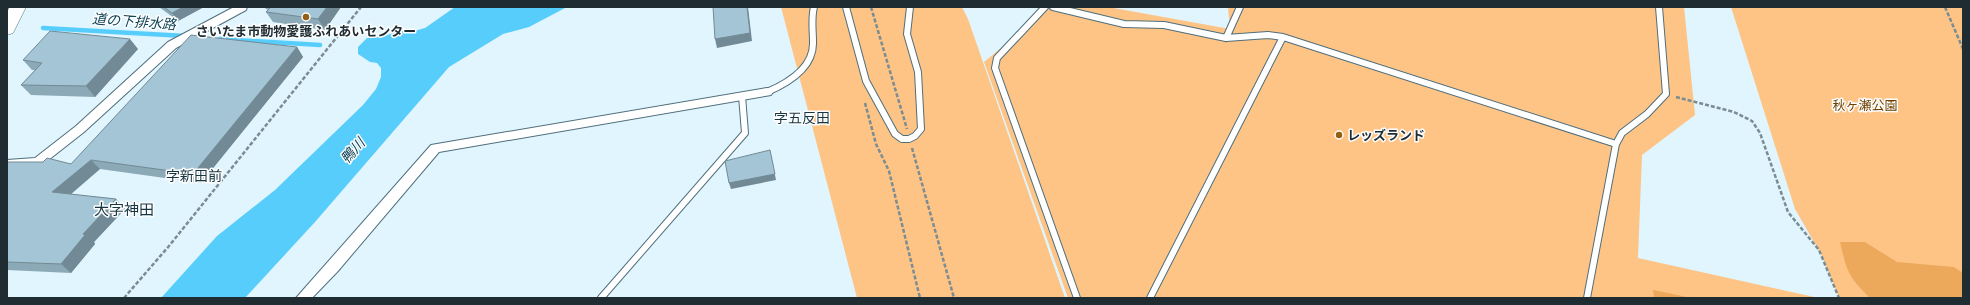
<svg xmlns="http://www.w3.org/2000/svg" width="1970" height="305" font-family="'Fira Sans Condensed','Noto Sans JP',sans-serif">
	<rect width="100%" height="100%" fill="#e0f5fe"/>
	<path fill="#fdc485" d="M781,7H962L968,19L1065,298H857Z
		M1051,7H1108L1230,29L1228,7H1684L1695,115L1642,155L1638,258L1819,298H1068L984,62Z
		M1731,7H1963V298H1839L1822,256L1795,209Z"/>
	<path fill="#eca95b" d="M1840,242H1865L1897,262L1954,267L1963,273V298H1870C1848,276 1847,272 1840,242Z
		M1653,290L1692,298H1654Z"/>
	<path fill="#57cdfb" d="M455,7H567L529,27L503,34L449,67L315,222L245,298H161L217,236L275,190L363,105L376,89L381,77V68L377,63L370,62L358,54V47L367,38L381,37L400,31L411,32L425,28Z"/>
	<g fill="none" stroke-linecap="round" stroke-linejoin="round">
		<path stroke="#57cdfb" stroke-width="4.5" d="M43,28L185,36
			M220,39L320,45"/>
		<g stroke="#4f6e7c" stroke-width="8">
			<path id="lane" d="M846,7L866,81L895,134L902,139H909L915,136L921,129L918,72L907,34L910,7
				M1045,7L997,58L995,68L1077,298
				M1053,7L1124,24L1164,25L1226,38L1268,35L1283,37
				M1226,38L1240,7
				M767,92C788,83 814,68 813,42C813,30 811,19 814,7
				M1616,144L1622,133L1647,114L1666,94L1659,7
				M601,298L745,133L742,96
				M1150,298L1283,37L1616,144L1587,298"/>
		</g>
		<g stroke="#4f6e7c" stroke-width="2">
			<path id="street" d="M234,7H247L246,10L176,48L84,132L42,165L7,170V160L35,158L76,126L168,42Z
				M767,88L771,89L773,92L771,95L439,152L338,271L312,298H296L431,145Z"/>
		</g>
		<g stroke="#4f6e7c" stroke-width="1">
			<path id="primary" d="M10,7H26L13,33L7,35V12Z"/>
		</g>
		<path stroke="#7b8c93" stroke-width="2.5" stroke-dasharray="4 2" stroke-linecap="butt" d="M871,7L907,129
			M1945,7L1963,49
			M1676,97L1734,112L1752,121L1760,133L1788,212L1819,250L1839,298
			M865,103L876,144L889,171L920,298
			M912,148L954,298
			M124,298L169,246L361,7"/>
		<use href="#lane" stroke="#fff" stroke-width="6"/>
		<use href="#street" fill="#fff" fill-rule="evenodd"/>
		<use href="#primary" fill="#fff" fill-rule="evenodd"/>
	</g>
	<path fill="#8ca9b7" d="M159,7H204L178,21Z
		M264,7H341L325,30L273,22L266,12L268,10L266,9Z
		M297,47L303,57L201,183L100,169L70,194L116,199L125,209L94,242L95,244L71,273L7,270V162L71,164Z
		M138,49L95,97L31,95L21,85L35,70H32L23,60Z"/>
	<path fill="#728a95" d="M183,7H204L178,21L172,13Z
		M327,7H341L325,30L318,19Z
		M747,7H748L752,41L717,48L715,39Z
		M130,39L138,49L95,97L86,86Z
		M297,47L303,57L201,183L193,174Z
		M770,150L776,180L731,189L729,183Z
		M91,160L100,169L62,202L52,192Z
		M116,199L125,209L94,242L95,244L71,273L61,264L83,234Z"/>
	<path fill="#a3c5d5" stroke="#728a95" d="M164,7H183L172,13Z
		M271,7H327L318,19L266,12Z
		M713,7H747L750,33L715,39Z
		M50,31L130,39L86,86L21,85L42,63L23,60Z
		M191,35L297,47L193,174L91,160L52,192L116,199L83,234L85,235L61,264L7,262V162H43L47,158L71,164Z
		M770,150L775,174L729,183L725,161Z"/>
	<g fill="#945f15" stroke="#fefefe" stroke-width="1.5">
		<circle cx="306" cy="17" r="4"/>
		<circle cx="1339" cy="135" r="4"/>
	</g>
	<g text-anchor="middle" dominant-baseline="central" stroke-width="3" stroke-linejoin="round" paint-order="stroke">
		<g font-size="13" font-weight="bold" fill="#1f2c32" stroke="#fefefe">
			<text x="306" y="31">さいたま市動物愛護ふれあいセンター</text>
			<text x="1347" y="135" text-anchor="start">レッズランド</text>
		</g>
		<g font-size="13" fill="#6d4200" stroke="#fefefe">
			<text x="1865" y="105">秋ヶ瀬公園</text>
		</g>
		<g font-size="14" font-style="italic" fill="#114557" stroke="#fefefe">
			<text transform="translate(134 22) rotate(4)">道の下排水路</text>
			<text transform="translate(353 151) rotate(-48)">鴨川</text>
		</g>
		<g font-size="14" fill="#173642" stroke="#fefefe">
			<text x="802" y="118">字五反田</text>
			<text x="194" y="176">字新田前</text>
		</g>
		<g font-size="15" fill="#173642" stroke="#fefefe">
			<text x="124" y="210">大字神田</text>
		</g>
	</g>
	<rect width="1970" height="305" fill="none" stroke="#1f2c32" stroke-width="16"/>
</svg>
